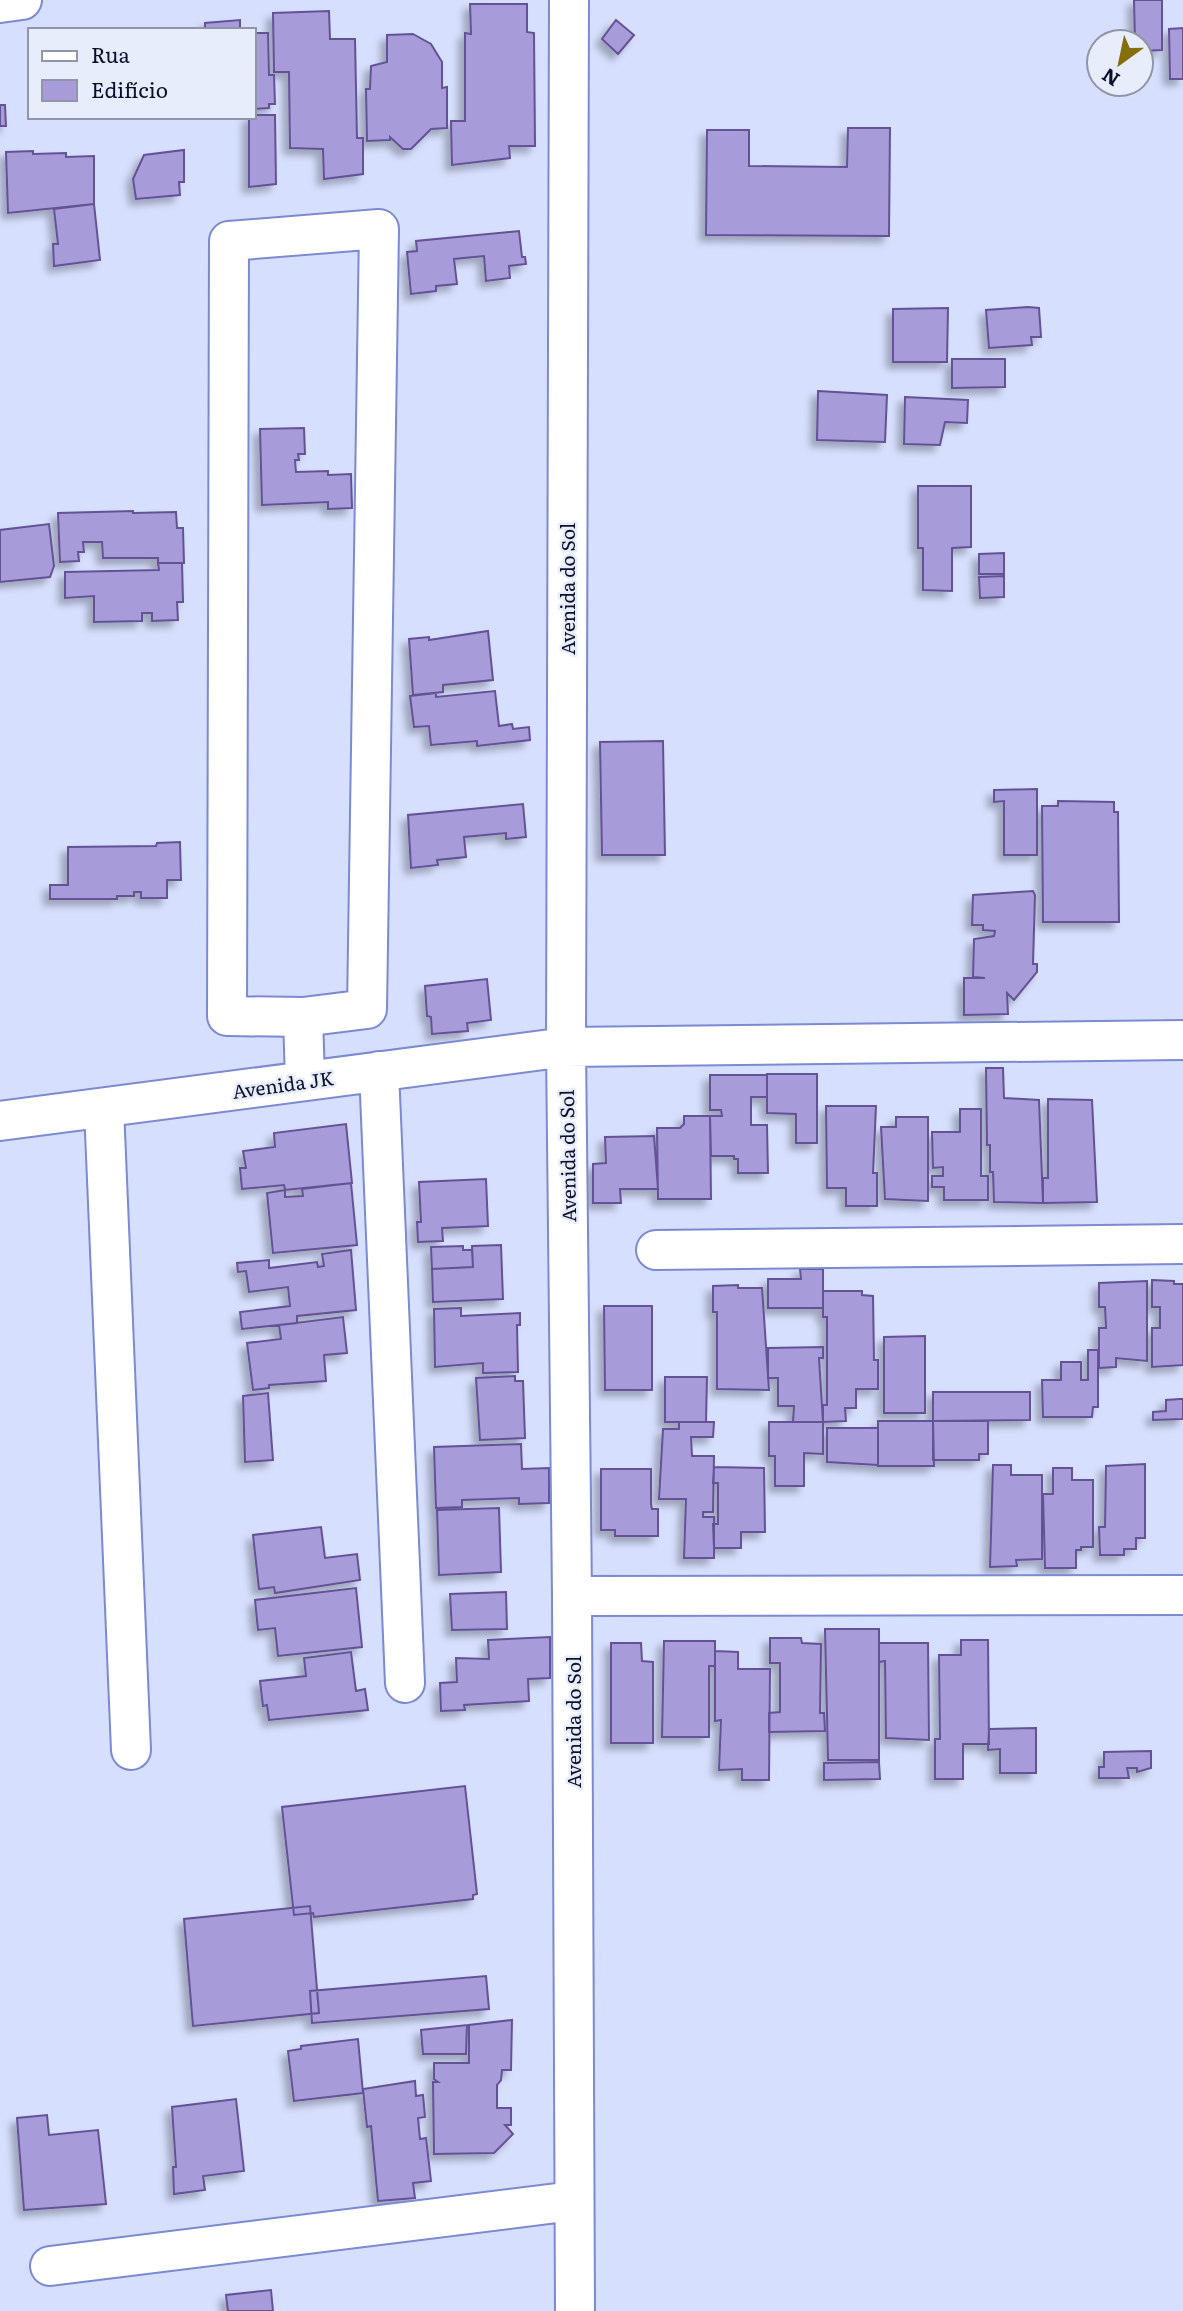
<svg xmlns="http://www.w3.org/2000/svg" width="1183" height="2311" font-family="Literata,serif">
	<defs>
		<filter id="shadow"><feDropShadow dx="-6" dy="6" stdDeviation="3.5" flood-color="#0004"/></filter>
	</defs>
	<rect width="100%" height="100%" fill="#d7dffe"/>
	<path fill="#a89bd9" stroke="#645296" stroke-width="2" filter="url(#shadow)" d="M1134,0H1162V50L1141,51V42H1135Z
		M470,4H527V32L534,33L535,146H509L510,158L452,165L451,121H465V33L471,34Z
		M329,11L330,39H355L357,138H363V174L324,179L323,149L290,148L289,72H274L273,13Z
		M240,20V30H205V23Z
		M616,20L634,35L618,54L602,39Z
		M1183,28V79H1170L1169,29Z
		M254,33H268L269,75H274L275,104H269V108L254,109Z
		M413,34L431,44L442,62V88L447,87V128L431,129L411,149H403L390,137V140L367,141L366,89H370L371,66L387,62V35Z
		M0,105H5L6,126H0Z
		M254,115H275L276,184L249,187V117Z
		M848,128H890L889,236L706,235L707,130H749V166L847,167Z
		M184,150V182H179L180,195L136,199L133,179L144,155Z
		M33,151V154L66,153V157L94,156V204L8,213L6,152Z
		M94,204L100,260L54,266L53,244H58L54,209Z
		M519,231L522,257H525L526,264L509,266L510,278L486,281L484,256L454,259L457,284L436,286V291L411,294L407,252L417,251L416,241Z
		M1028,307L1039,308L1041,337H1031L1032,345L989,348L986,310Z
		M948,308L947,362H893V309Z
		M952,359H1005V387L952,388Z
		M818,391L887,395L885,442L817,440Z
		M905,397L968,400L967,423L945,422L940,445L904,444Z
		M304,428L305,454H298L299,460H295L296,472L328,471V475L351,474L352,508L328,509V502L262,505L260,429Z
		M918,486H971V547L952,548V591L923,590V548H918Z
		M133,511V513L176,512L177,528H183L184,563H158V558H103L102,542H83L84,552H78L79,561L60,562L58,513Z
		M49,524L54,566L50,577L0,582V530Z
		M1004,553V574H979V554Z
		M158,563H182L183,602H177L178,620L152,621V613H142V621L94,622V596L65,598V572L159,570Z
		M1004,576V597L980,598L979,577Z
		M488,631L493,680L443,685V692L413,695L409,639L429,637V640Z
		M495,691L499,726L512,724L513,729L529,727L530,740L477,746V741L431,745L429,726L414,727L410,696L436,693V697Z
		M663,741L665,855H602L600,742Z
		M1037,789V855H1004V801L994,802V790Z
		M1058,801L1114,802V812H1118L1119,922H1043L1042,806H1058Z
		M523,804L526,837L506,839V833L464,837L466,857L437,860L438,865L411,868L408,815Z
		M180,842L181,880H167V898H141V892H134V896H117V899H50V885H68V847L156,846L157,843Z
		M1033,891L1035,895L1033,964H1037V972L1014,1000L1007,993L1008,1014L964,1015V978H985L973,977L974,939L994,936L995,931L983,930V925H972L973,895Z
		M487,979L491,1020L467,1023L468,1031L432,1034L431,1017L427,1016L425,986Z
		M986,1068H1003L1004,1098L1039,1100L1043,1203L994,1202L993,1172H990V1145H987Z
		M767,1074H817V1143H796V1114L767,1113Z
		M710,1075H767V1097H751V1125H767L768,1173H738V1159H734V1156H711L710,1116H722L721,1110H710Z
		M1048,1099L1092,1100L1097,1202L1043,1203V1178H1048Z
		M826,1106H876L873,1173H877V1206H846V1188H827Z
		M960,1109H981V1176H988V1200H944V1187H932V1176H943V1167L933,1168L932,1132H960Z
		M684,1116H710L711,1199H658L657,1128H680L684,1124Z
		M896,1117H928V1201L885,1199L881,1127H896Z
		M346,1124L352,1183L285,1190L284,1185L242,1189L240,1168H246L243,1151L275,1147L274,1133Z
		M654,1136L658,1189H620L621,1203H593V1164L606,1163L605,1137Z
		M486,1179L488,1226L442,1228L443,1241L418,1242L417,1222H421L419,1182Z
		M351,1183L357,1245L273,1253L267,1193L285,1190V1197L303,1196L302,1189Z
		M501,1245L503,1299L433,1302L432,1269L473,1267L472,1246Z
		M463,1246V1250H472L473,1267L432,1269L431,1247Z
		M351,1250L356,1310L297,1316V1323L242,1329L240,1312L290,1306L288,1287L249,1292L246,1271L238,1272L237,1263L269,1260V1268L317,1262L318,1267L324,1266L322,1254Z
		M800,1269H823V1308H768V1279H801Z
		M1152,1280L1174,1281V1284H1183V1365L1152,1367V1328H1160V1307H1152Z
		M1147,1281V1361L1116,1358V1367L1099,1368V1328H1106L1105,1307H1099V1283Z
		M738,1285V1288H762L769,1390L717,1389V1312H713V1286Z
		M823,1291H862V1295L873,1296L874,1360H878V1389H856V1408H845L846,1421L823,1422V1405H827V1317H823Z
		M604,1306H652V1390H605Z
		M461,1308V1316L520,1313V1325H517L518,1372L483,1373V1363L435,1367L434,1309Z
		M343,1317L347,1353L324,1355L326,1381L269,1385V1388L253,1390L247,1343L281,1339L279,1325Z
		M925,1336V1413H884V1337Z
		M823,1347V1358H819L823,1422H793L794,1406H778V1378H768V1348Z
		M1088,1350H1098V1407H1093L1092,1417H1043L1042,1380H1061V1362H1081V1380H1088Z
		M515,1376V1381H523L525,1438L480,1440L476,1378Z
		M665,1377H707L706,1422H665Z
		M933,1392H1030V1420L933,1421Z
		M268,1393L273,1460L245,1462L243,1396Z
		M1180,1399H1183V1419L1153,1420V1412L1166,1411V1400Z
		M878,1421H933L934,1466H878Z
		M933,1421H988V1454H979V1460H933Z
		M679,1422H714L713,1437H691L692,1456H714L713,1512H703V1517H714V1558H684L686,1499H659L663,1429H679Z
		M769,1422H823V1454L804,1453V1486H775V1456H769Z
		M827,1428H878V1465L827,1462Z
		M521,1444L522,1469L549,1468V1503L519,1504V1498L462,1500V1507L436,1508L434,1447Z
		M1145,1464V1538H1136V1549H1124V1555H1100L1099,1527H1105L1106,1466Z
		M993,1465H1011V1475H1042V1559L1016,1560L1017,1566L990,1567Z
		M714,1467L764,1468L765,1532H741V1548H714L713,1524H718V1483H713Z
		M1053,1468H1072V1480H1093V1547H1081V1550H1076V1568H1045L1043,1494H1053Z
		M601,1469H651V1504L652,1509H658V1536H615V1530H601Z
		M499,1508L501,1572L439,1575L437,1510Z
		M321,1527L325,1558L357,1554L360,1580L275,1593L274,1587L259,1589L253,1535Z
		M356,1588L362,1647L278,1656L275,1628L258,1630L255,1600Z
		M506,1592L507,1629L452,1630L450,1594Z
		M825,1629H879V1760H828Z
		M550,1637V1678L528,1679L529,1701L464,1705L465,1710L441,1711L440,1683L457,1682L456,1658L489,1659L488,1640Z
		M770,1638H801L802,1643L821,1644L820,1713H824L825,1731L769,1732V1713L780,1712V1663H770Z
		M961,1640H988L989,1744H963V1779H935V1739H940L939,1655H961Z
		M664,1641H715V1666H709V1737H662Z
		M611,1643H641L642,1661L653,1662V1743H611Z
		M879,1643H928L929,1740L886,1738L885,1661L879,1662Z
		M715,1651L738,1652V1669H770L769,1780H742V1769L719,1770L721,1720L715,1721Z
		M351,1652L356,1691L365,1689L368,1710L269,1720L267,1705L263,1706L260,1681L306,1676L304,1658Z
		M1036,1728V1773H1000V1749L988,1750L989,1729Z
		M1151,1751V1768L1137,1772V1768H1127L1129,1778H1099V1767H1104V1752Z
		M879,1762L880,1779L824,1780V1763Z
		M465,1786L477,1894L473,1895V1899L314,1917L313,1913L294,1915L282,1807Z
		M310,1906L319,2013L193,2026L184,1919Z
		M486,1976L489,2009L312,2023L310,1991Z
		M512,2020L511,2070H502L501,2080L497,2085V2108H511V2125H505L513,2134L494,2153L434,2154L433,2082H438L434,2079V2063H469V2025Z
		M467,2025L466,2054H423L421,2030Z
		M358,2039L363,2093L294,2101L288,2051L301,2049V2046Z
		M415,2081L416,2096L423,2095L425,2117L418,2118L420,2139L426,2138L431,2181L413,2183L415,2198L378,2201L371,2126L367,2127L363,2089Z
		M236,2099L244,2171L203,2176L205,2190L174,2194L173,2167H176L172,2107Z
		M47,2115L49,2135L98,2130L106,2204L24,2210L17,2118Z
		M271,2290L273,2311H228L226,2295Z"/>
	<g fill="none" stroke-linecap="round" stroke-linejoin="round">
		<g stroke="#7b8ad1" stroke-width="42">
			<path id="minor" d="M569,0L566,1047L572,1596L575,2311
				M0,3L22,0
				M303,1017L367,1009L379,229L229,241L227,1016L303,1017L305,1081
				M379,1071L405,1683
				M104,1108L131,1750
				M0,1121L566,1047L1183,1040
				M656,1250L1183,1244
				M572,1596L1183,1595
				M50,2266L573,2201"/>
		</g>
		<use href="#minor" stroke="#fff" stroke-width="38"/>
	</g>
	<g text-anchor="middle" dominant-baseline="central" stroke-width="5" stroke-linejoin="round" paint-order="stroke">
		<g font-size="19" fill="#0c102b" stroke="#e8edfc">
			<text transform="translate(567 589) rotate(-90)">Avenida do Sol</text>
			<text transform="translate(283 1084) rotate(-8)">Avenida JK</text>
			<text transform="translate(567 1156) rotate(-91)">Avenida do Sol</text>
			<text transform="translate(573 1722) rotate(-90)">Avenida do Sol</text>
		</g>
	</g>
	<rect x="28" y="28" width="228" height="91" fill="#e8edfc" stroke="#9095a8" stroke-width="2"/>
	<rect x="42" y="51" width="35" height="10" fill="#ffffff" stroke="#9095a8" stroke-width="2"/>
	<text x="91" y="63" font-size="21" fill="#0c102b">Rua</text>
	<rect x="42" y="80" width="35" height="21" fill="#a89bd9" stroke="#9095a8" stroke-width="2"/>
	<text x="91" y="98" font-size="21" fill="#0c102b">Edifício</text>
	<g transform="translate(1120 63) rotate(213)"><circle r="33" fill="#e8edfc" stroke="#9095a8" stroke-width="2"/>
	<path d="M0-5L12 26L0 18L-12 26Z" fill="#856e0c"/>
	<text y="-10" font-size="19" font-weight="bold" text-anchor="middle" fill="#0c102b">N</text>
	</g>
</svg>
